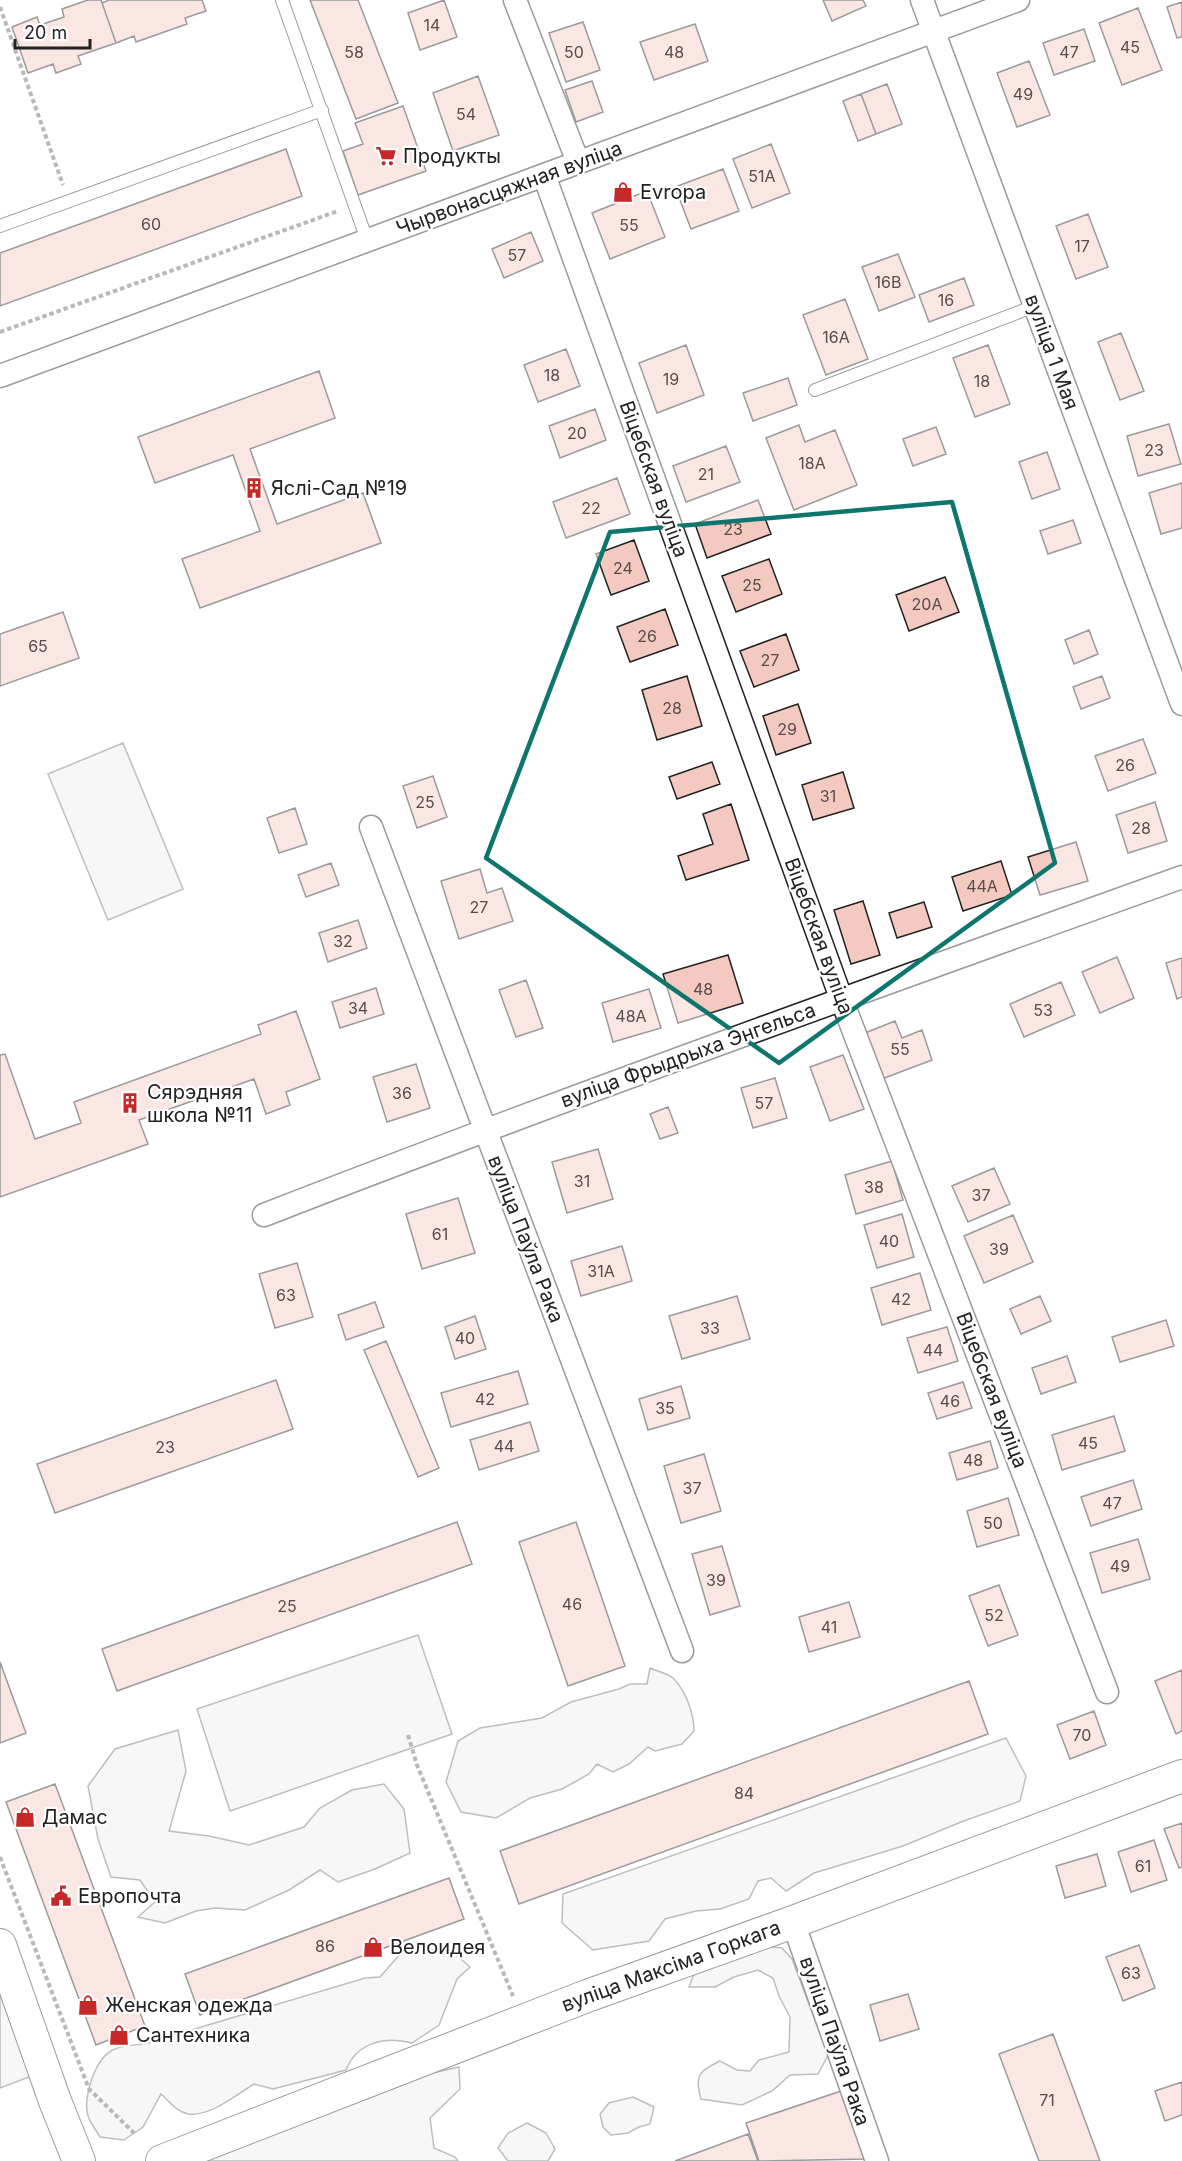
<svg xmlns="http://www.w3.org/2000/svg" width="1182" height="2161" font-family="Inter,sans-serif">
	<rect width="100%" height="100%" fill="#fff"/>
	<path fill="#eee" stroke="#6f6f6f" stroke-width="1.5" d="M123,743L183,889L108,920L48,774Z
		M650,1668C657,1671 667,1673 673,1678C686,1691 694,1714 694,1731L682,1744L655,1751L648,1747L629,1764L613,1772L597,1764L589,1774L562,1789L530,1798L496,1818L461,1812L446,1782L458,1741L480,1728L542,1718L571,1702L619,1689L630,1684H647Z
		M178,1730L186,1771L169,1831L209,1836L249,1845L304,1827L320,1808L352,1790L384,1784L404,1809L410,1853L375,1869L338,1882L320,1870L289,1890L245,1910L215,1908L196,1911L165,1923L138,1917L155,1902L140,1880L111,1877L98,1839L88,1786L115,1749Z
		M1006,1738L1026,1776L1020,1801L961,1822L903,1846L814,1873L786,1891L771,1878L758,1881L749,1899L720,1909L696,1911L665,1919L649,1941L593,1950L562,1923L563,1894Z
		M408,1945L424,1946L441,1954H455L470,1967L457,1979L439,2025L412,2043C385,2036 357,2042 346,2070L273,2089L254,2084C236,2095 210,2117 188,2114C177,2112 169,2101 161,2094L143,2127L124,2140L100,2137C96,2130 90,2123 88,2116C82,2097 96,2056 115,2049C124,2045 138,2045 148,2043L365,1978L380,1977Z
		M752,1945L782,1948L792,1959L828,2055L818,2074L790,2075L772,2091L742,2105L701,2099C694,2075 699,2071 720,2061L737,2070L750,2071L759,2060L789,2052L790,2017L779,1996L773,1978L758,1970L734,1977L715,1987H689L695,1971Z
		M0,1957L42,2072L0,2088Z
		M459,2067L460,2089L430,2118L434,2148L455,2157L458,2161H201L349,2095L369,2098L388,2083Z
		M633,2097L654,2107L650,2124L639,2127L628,2133L611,2135L603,2127L600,2114L609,2103Z
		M527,2123L546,2133L555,2149L548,2161H508L498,2148L508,2133Z"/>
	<path fill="#ededed" stroke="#6f6f6f" stroke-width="1.5" d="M418,1635L452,1734L230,1811L197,1709Z"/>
	<path fill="#f3c9c0" stroke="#222" stroke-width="1.5" d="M88,0H101L116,43L78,56L81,64L56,73L53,64L28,73L12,27L37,17L40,25L64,17L62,9Z
		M109,0H202L206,11L185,18L187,24L136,42L134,36L116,43L102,3Z
		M310,0H358L398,103L356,119Z
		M444,0L457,37L420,50L408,13Z
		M823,0H863L866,6L832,21Z
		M1182,2V37L1177,38L1167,7Z
		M1138,8L1162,70L1122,85L1099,23Z
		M583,22L600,70L566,82L549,33Z
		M695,24L708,61L654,80L640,42Z
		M1084,29L1095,61L1054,75L1043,43Z
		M1029,61L1050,115L1017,127L997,73Z
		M478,76L499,135L453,151L433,93Z
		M592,81L603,112L576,122L565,90Z
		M887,84L902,124L876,134L861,94Z
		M861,94L876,134L858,141L843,101Z
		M403,106L426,171L358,195L343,151L363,144L355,123Z
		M771,144L790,193L752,208L733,159Z
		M286,149L302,196L0,306V253Z
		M723,169L739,211L691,229L675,187Z
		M647,191L665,237L610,259L592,213Z
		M1088,214L1108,267L1076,279L1056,226Z
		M531,232L543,261L504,278L492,249Z
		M898,254L915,297L879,311L862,267Z
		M964,278L974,305L929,322L919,295Z
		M845,299L868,359L826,375L803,315Z
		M1121,333L1144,391L1120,400L1098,342Z
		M686,345L704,395L657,413L639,363Z
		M988,345L1010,404L975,417L953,358Z
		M566,349L580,386L538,402L524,365Z
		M319,371L335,418L250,449L277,524L363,493L381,543L200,608L182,559L260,531L233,455L155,483L138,437Z
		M788,378L797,405L753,421L743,393Z
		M595,409L606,440L560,458L549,426Z
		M1169,424L1181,464L1138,476L1127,436Z
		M799,425L805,442L835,430L857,485L794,510L766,438Z
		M936,427L946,454L913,466L903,439Z
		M726,446L740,482L686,502L673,466Z
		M1047,452L1060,489L1032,499L1019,462Z
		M617,478L630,514L566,538L553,502Z
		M1182,483V528L1161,534L1149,493Z
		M758,500L771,534L707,558L695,524Z
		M1073,520L1081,543L1048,554L1040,531Z
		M634,540L649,581L611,595L596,554Z
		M769,559L782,594L736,612L722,576Z
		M945,577L959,612L909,631L896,595Z
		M665,609L678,645L630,662L617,627Z
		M63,612L79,658L0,686V634Z
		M1089,630L1098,654L1074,664L1065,640Z
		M786,634L799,670L754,687L740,651Z
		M687,676L702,726L657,740L642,690Z
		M1102,676L1110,698L1081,709L1073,687Z
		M798,704L811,743L776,755L763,716Z
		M1143,739L1156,773L1108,791L1095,756Z
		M712,762L720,784L677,799L669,777Z
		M843,772L854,808L813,820L802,785Z
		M433,776L447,817L417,828L403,786Z
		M1155,802L1167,841L1128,853L1116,815Z
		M731,804L749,860L686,880L678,856L713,844L703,814Z
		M295,808L307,844L279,853L267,818Z
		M1076,842L1088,881L1040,895L1028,857Z
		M1001,861L1012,895L963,911L952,877Z
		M331,863L339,885L306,897L298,875Z
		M480,869L487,893L502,888L513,921L459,939L441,881Z
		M863,901L880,955L851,964L834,910Z
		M924,902L932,927L897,938L889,913Z
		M358,920L367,948L328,962L319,933Z
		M728,955L743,1003L678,1023L663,974Z
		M1117,957L1134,998L1100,1013L1082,972Z
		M1182,958V997L1177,999L1166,963Z
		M526,980L543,1028L516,1037L499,990Z
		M1061,982L1075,1015L1024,1037L1010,1004Z
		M376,988L384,1014L340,1028L332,1002Z
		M649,989L661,1028L613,1042L602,1003Z
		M296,1011L320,1079L286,1092L290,1105L266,1114L254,1079L139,1120L148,1144L0,1197V1055L5,1054L35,1139L81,1123L74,1102L261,1034L258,1025Z
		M895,1021L902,1038L922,1030L932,1060L882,1079L865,1033Z
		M843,1055L864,1109L830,1121L810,1067Z
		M416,1064L430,1108L387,1122L373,1077Z
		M775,1078L787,1118L753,1128L741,1088Z
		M668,1107L678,1133L660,1139L650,1114Z
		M598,1149L613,1199L567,1213L552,1162Z
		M892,1161L903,1200L856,1214L845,1175Z
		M994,1168L1010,1204L968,1222L952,1186Z
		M458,1198L475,1253L422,1269L406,1214Z
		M902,1214L914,1257L877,1268L864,1225Z
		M1013,1215L1033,1262L984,1283L964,1236Z
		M622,1246L632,1281L581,1296L571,1261Z
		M297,1263L313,1317L275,1328L259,1274Z
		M920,1273L931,1310L882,1325L871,1288Z
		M737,1296L750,1339L682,1359L669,1316Z
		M1040,1296L1051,1321L1021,1334L1010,1309Z
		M375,1302L384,1327L346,1340L338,1315Z
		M475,1316L486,1349L455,1359L445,1327Z
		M1166,1320L1174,1346L1120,1362L1112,1337Z
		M947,1327L958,1361L918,1373L907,1338Z
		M386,1341L439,1468L418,1477L364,1350Z
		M1067,1356L1076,1382L1041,1394L1032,1368Z
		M518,1371L528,1404L451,1427L441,1393Z
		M276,1380L293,1429L55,1513L37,1464Z
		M963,1382L972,1408L937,1419L928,1393Z
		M681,1386L690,1418L648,1430L639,1399Z
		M1114,1416L1125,1451L1062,1470L1052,1435Z
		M530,1422L539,1451L479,1470L470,1440Z
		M990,1441L998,1468L957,1480L949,1453Z
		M704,1454L721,1511L681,1523L664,1466Z
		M1133,1480L1142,1509L1091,1526L1081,1497Z
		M1008,1498L1019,1535L977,1547L967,1511Z
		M457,1522L472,1564L117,1691L102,1649Z
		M576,1522L625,1666L568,1686L519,1542Z
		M1138,1539L1150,1579L1102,1593L1090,1553Z
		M722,1546L740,1606L710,1615L692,1554Z
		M999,1585L1018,1635L988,1646L969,1596Z
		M849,1602L860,1637L809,1652L799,1617Z
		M0,1662L26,1733L0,1743Z
		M1182,1670V1731L1176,1734L1155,1681Z
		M969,1681L988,1734L519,1904L500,1851Z
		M1094,1711L1106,1745L1070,1759L1057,1725Z
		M55,1784L145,2026L96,2045L6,1802Z
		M1182,1823V1867L1179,1868L1164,1829Z
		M1154,1840L1167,1880L1131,1892L1118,1852Z
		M1097,1854L1106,1886L1065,1898L1056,1866Z
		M449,1878L464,1919L200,2015L185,1974Z
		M1139,1945L1155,1988L1123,2001L1106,1957Z
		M908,1994L919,2029L880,2041L870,2005Z
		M1053,2034L1100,2161H1039L999,2054Z
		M1182,2082V2115L1165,2121L1155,2091Z
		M844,2090L867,2159L759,2161L746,2123Z
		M748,2134L758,2161H675Z"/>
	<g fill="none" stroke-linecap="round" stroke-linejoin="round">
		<g stroke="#222" stroke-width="14">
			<path id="lane" d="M282,0L367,240
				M0,226L322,110
				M815,390L1035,306"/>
		</g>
		<g stroke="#222" stroke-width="25">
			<path id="street" d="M515,0L578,162
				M922,0L1182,704
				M544,175L841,998L1107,1692
				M0,376L1018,0
				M371,827L682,1651
				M264,1215C568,1097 875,987 1182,877
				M793,1922L877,2161"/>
		</g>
		<g stroke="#222" stroke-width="34">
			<path id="secondary" d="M0,1945L55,2101L79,2161
				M162,2161L587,1996L793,1922L1182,1776"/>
		</g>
		<path stroke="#646464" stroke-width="4" stroke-dasharray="4.5 3" stroke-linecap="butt" d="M0,7L63,185
			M0,332L338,211
			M408,1735L417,1765L513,1996
			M0,1857L89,2089L134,2133"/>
		<use href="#lane" stroke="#fff" stroke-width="12"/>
		<use href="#street" stroke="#fff" stroke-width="22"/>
		<use href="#secondary" stroke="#fff" stroke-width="32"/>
	</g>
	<path d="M0 0H1182V2161H0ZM952,502L1055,863L779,1063L486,858L610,532Z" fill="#fff" fill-opacity=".55" fill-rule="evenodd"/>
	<path fill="none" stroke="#0f766e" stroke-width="4.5" stroke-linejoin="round" d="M952,502L1055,863L779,1063L486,858L610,532Z"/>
	<defs>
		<g id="supermarket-bare" transform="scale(1.62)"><path d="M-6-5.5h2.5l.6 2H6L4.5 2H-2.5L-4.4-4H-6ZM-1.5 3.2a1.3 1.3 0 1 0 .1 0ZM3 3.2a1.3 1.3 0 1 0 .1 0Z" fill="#c62828" stroke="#fff" stroke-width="2.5" paint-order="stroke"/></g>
		<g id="shop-bare" transform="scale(1.62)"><path d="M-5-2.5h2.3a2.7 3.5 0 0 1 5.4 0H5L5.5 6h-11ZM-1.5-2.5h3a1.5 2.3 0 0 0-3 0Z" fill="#c62828" stroke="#fff" stroke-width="2.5" paint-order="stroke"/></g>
		<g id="building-bare" transform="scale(1.62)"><path d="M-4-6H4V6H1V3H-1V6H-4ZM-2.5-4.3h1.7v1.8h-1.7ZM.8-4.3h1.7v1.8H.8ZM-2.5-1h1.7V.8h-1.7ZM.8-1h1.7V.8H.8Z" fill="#c62828" stroke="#fff" stroke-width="2.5" paint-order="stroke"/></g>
		<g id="civic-bare" transform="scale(1.62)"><path d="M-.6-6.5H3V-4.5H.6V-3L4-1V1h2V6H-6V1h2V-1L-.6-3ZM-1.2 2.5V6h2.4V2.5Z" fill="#c62828" stroke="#fff" stroke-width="2.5" paint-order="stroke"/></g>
	</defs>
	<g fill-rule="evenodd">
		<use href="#supermarket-bare" x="386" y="156"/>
		<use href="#shop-bare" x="623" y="192"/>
		<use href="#building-bare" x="254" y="488"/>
		<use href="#building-bare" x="130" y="1103"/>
		<use href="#shop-bare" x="25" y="1817"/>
		<use href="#civic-bare" x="61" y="1896"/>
		<use href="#shop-bare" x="373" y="1947"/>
		<use href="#shop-bare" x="88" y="2005"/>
		<use href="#shop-bare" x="119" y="2035"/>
	</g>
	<g text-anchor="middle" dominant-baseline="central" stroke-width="4.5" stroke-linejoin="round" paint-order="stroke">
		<g font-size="16" fill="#564c4a">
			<text x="432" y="25">14</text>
			<text x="1130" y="47">45</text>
			<text x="354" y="52">58</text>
			<text x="574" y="52">50</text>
			<text x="674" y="52">48</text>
			<text x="1069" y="52">47</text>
			<text x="1023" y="94">49</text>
			<text x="466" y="114">54</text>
			<text x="762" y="176">51А</text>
			<text x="151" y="224">60</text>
			<text x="629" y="225">55</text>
			<text x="1082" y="246">17</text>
			<text x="517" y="255">57</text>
			<text x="888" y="282">16В</text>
			<text x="946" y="300">16</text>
			<text x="836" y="337">16А</text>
			<text x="552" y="375">18</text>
			<text x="671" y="379">19</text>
			<text x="982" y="381">18</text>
			<text x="577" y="433">20</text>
			<text x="1154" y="450">23</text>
			<text x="812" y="463">18А</text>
			<text x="706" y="474">21</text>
			<text x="591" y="508">22</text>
			<text x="733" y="529">23</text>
			<text x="623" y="568">24</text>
			<text x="752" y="585">25</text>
			<text x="927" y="604">20А</text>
			<text x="647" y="636">26</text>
			<text x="38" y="646">65</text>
			<text x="770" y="660">27</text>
			<text x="672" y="708">28</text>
			<text x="787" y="729">29</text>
			<text x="1125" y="765">26</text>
			<text x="828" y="796">31</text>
			<text x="425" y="802">25</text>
			<text x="1141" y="828">28</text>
			<text x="982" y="886">44А</text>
			<text x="479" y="907">27</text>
			<text x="343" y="941">32</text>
			<text x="703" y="989">48</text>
			<text x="358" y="1008">34</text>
			<text x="1043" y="1010">53</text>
			<text x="631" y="1016">48А</text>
			<text x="900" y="1049">55</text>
			<text x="402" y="1093">36</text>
			<text x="764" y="1103">57</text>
			<text x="582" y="1181">31</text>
			<text x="874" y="1187">38</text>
			<text x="981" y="1195">37</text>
			<text x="440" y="1234">61</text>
			<text x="889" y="1241">40</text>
			<text x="999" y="1249">39</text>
			<text x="601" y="1271">31А</text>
			<text x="286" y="1295">63</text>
			<text x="901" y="1299">42</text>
			<text x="710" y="1328">33</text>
			<text x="465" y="1338">40</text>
			<text x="933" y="1350">44</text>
			<text x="485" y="1399">42</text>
			<text x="950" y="1401">46</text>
			<text x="665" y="1408">35</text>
			<text x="1088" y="1443">45</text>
			<text x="504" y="1446">44</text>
			<text x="165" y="1447">23</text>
			<text x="973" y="1460">48</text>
			<text x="692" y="1488">37</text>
			<text x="1112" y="1503">47</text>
			<text x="993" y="1523">50</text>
			<text x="1120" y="1566">49</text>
			<text x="716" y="1580">39</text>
			<text x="572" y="1604">46</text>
			<text x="287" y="1606">25</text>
			<text x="994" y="1615">52</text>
			<text x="829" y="1627">41</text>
			<text x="1082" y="1735">70</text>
			<text x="744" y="1793">84</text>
			<text x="1143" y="1866">61</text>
			<text x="325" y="1946">86</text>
			<text x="1131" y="1973">63</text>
			<text x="1047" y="2100">71</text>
		</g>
		<g font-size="20" fill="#222" stroke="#fff" text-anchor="start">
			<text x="403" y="156">Продукты</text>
			<text x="640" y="192">Evropa</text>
			<text x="271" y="488">Яслі-Сад №19</text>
			<text x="147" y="1092">Сярэдняя<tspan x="147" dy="23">школа №11</tspan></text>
			<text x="42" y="1817">Дамас</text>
			<text x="78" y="1896">Европочта</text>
			<text x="390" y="1947">Велоидея</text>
			<text x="105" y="2005">Женская одежда</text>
			<text x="136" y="2035">Сантехника</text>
		</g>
		<g font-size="20" fill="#222" stroke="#fff">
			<text transform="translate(509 188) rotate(-20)">Чырвонасцяжная вуліца</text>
			<text transform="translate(1052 352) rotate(70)">вуліца 1 Мая</text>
			<text transform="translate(654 479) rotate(70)">Віцебская вуліца</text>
			<text transform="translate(819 936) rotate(70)">Віцебская вуліца</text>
			<text transform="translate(688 1055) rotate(-20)">вуліца Фрыдрыха Энгельса</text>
			<text transform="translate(526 1239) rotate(69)">вуліца Паўла Рака</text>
			<text transform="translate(992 1390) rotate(69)">Віцебская вуліца</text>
			<text transform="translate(671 1966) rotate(-20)">вуліца Максіма Горкага</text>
			<text transform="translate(835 2041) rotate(71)">вуліца Паўла Рака</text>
		</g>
	</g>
	<path d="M15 39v9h75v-9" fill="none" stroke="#222222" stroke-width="3"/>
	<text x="24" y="39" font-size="18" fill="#222222" stroke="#ffffff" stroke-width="4.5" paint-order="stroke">20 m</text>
</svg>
